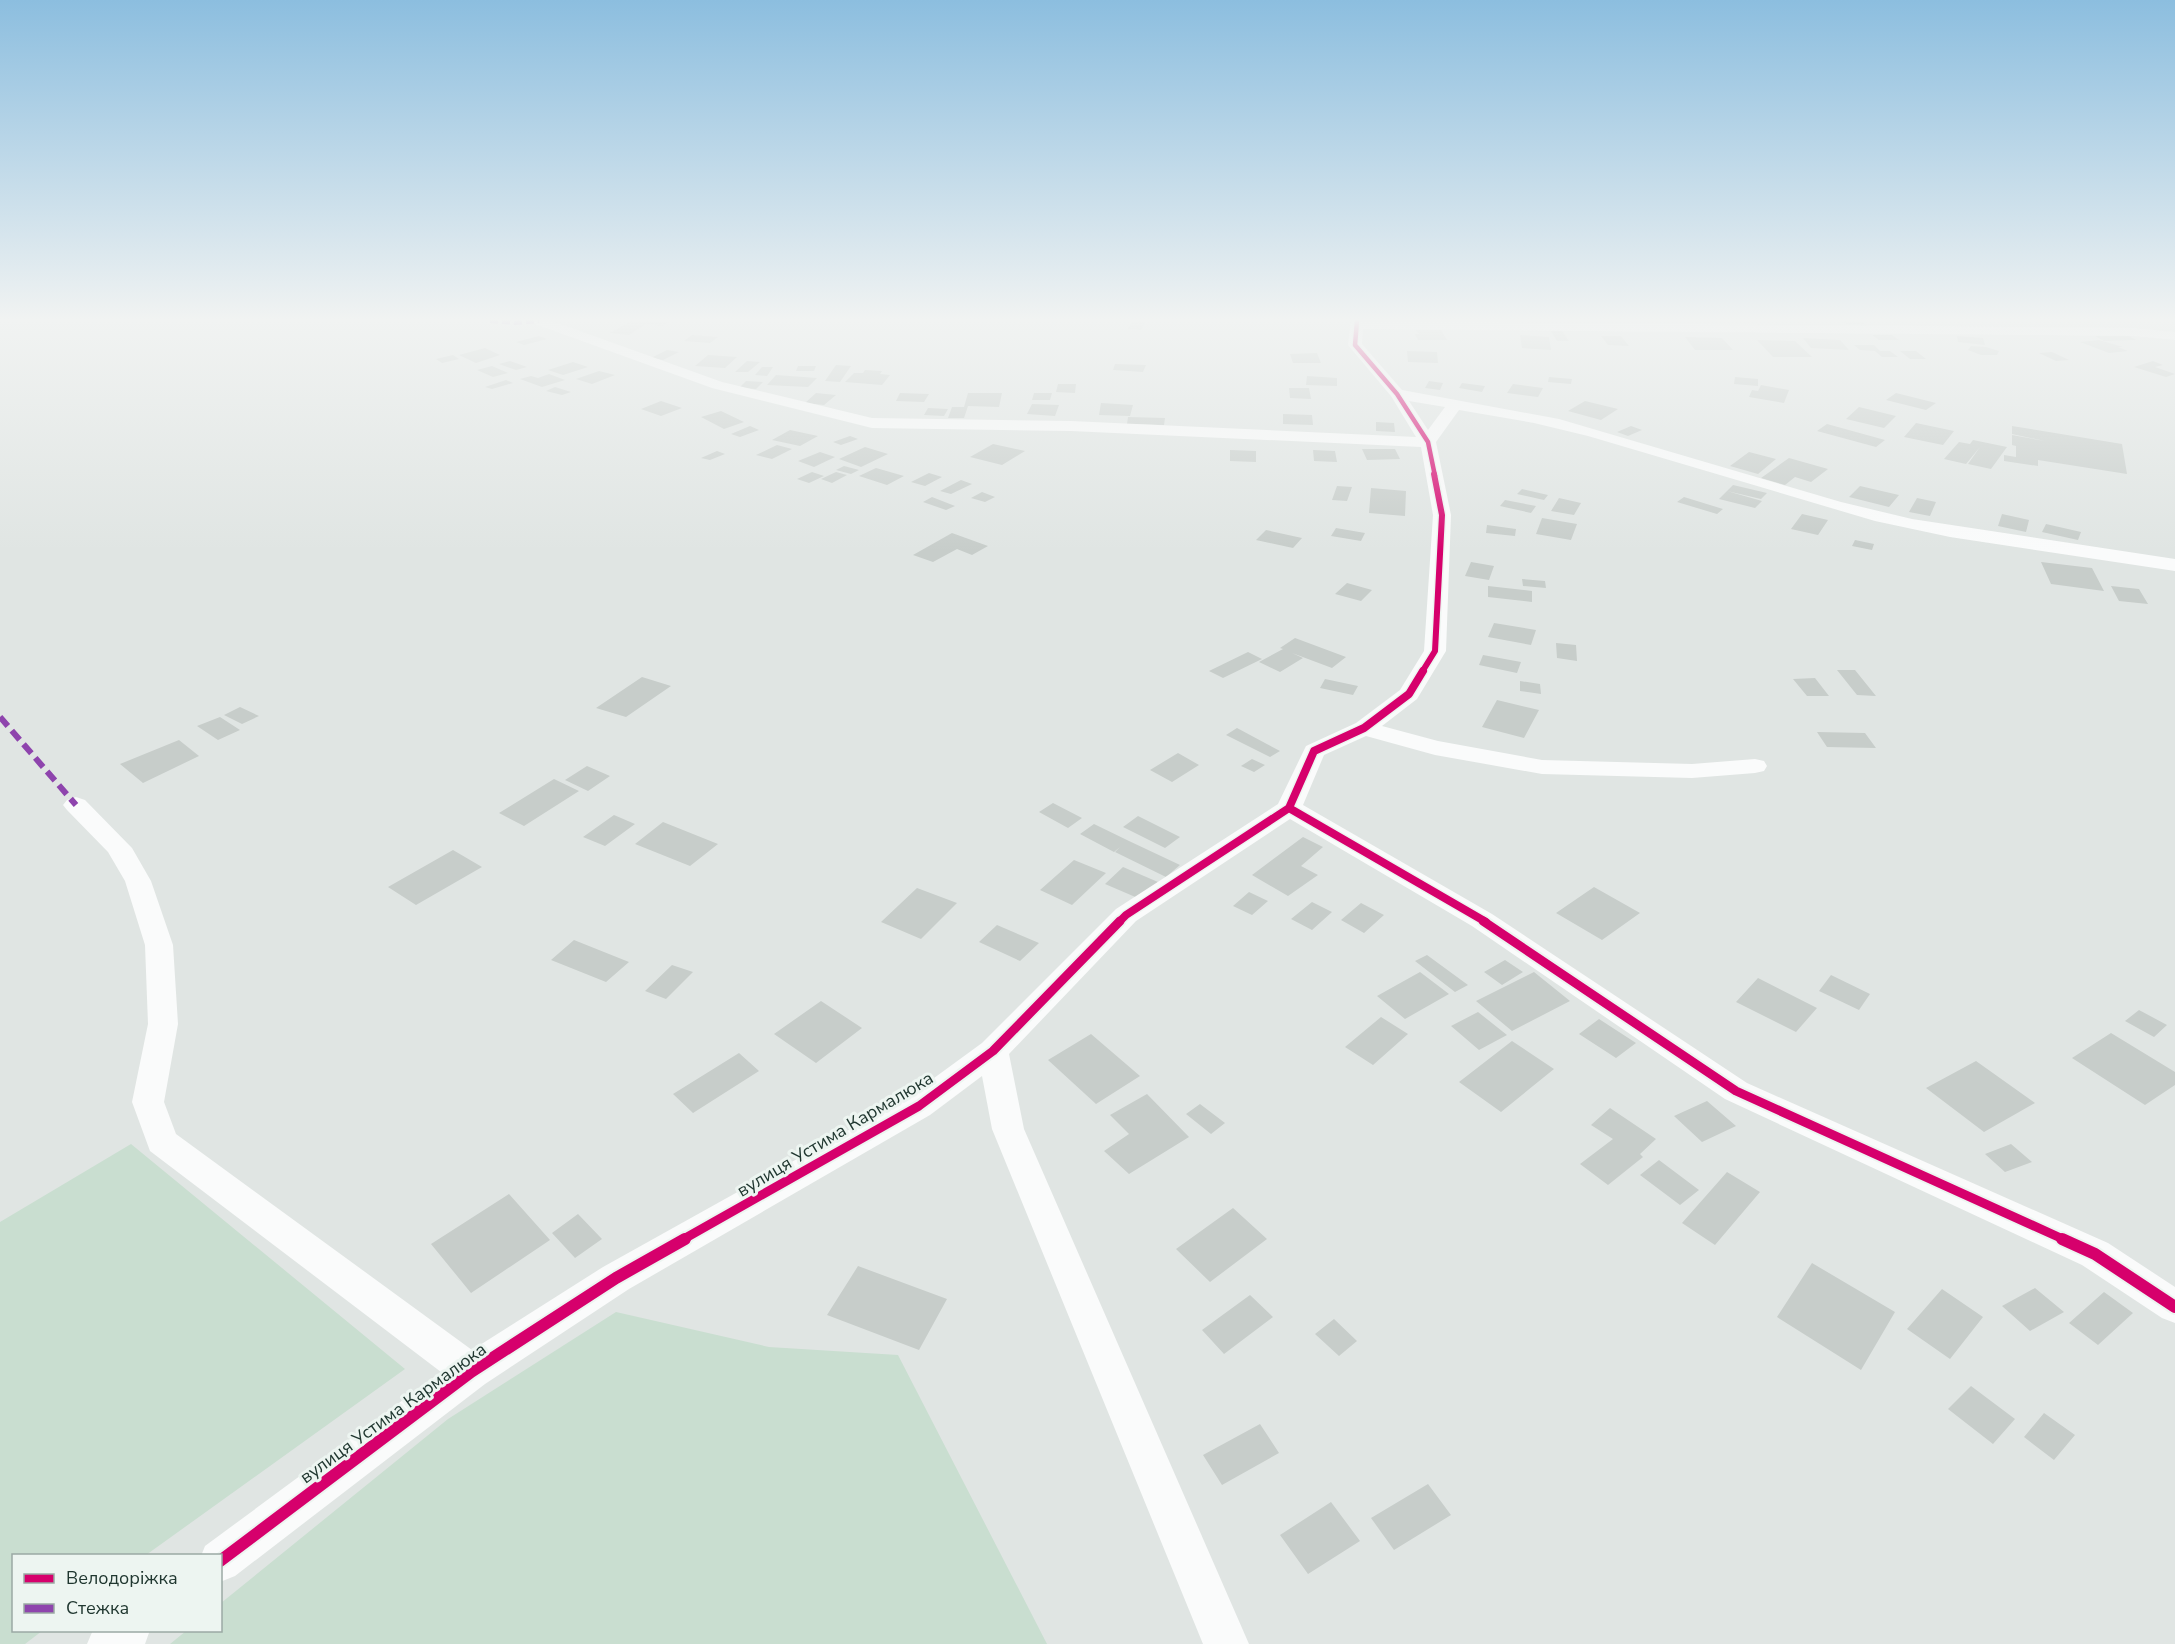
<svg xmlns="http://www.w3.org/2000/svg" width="2175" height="1644" font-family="'Nunito Sans',sans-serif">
	<rect width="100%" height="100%" fill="#e0e5e3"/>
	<path fill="#c9ded0" d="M131,1144L405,1369L146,1555L14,1556V1630L42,1631L25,1644H0V1222Z
		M616,1312L769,1347L898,1355L1047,1644H170L186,1631L220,1630L221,1603L448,1419Z"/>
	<path fill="#c7cdca" d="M631,321H653L668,322L662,326L646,324L629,335L610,333Z
		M1133,321H1146L1141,330L1128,329Z
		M1843,321H1861L1870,328H1851Z
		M1416,330H1441L1447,340H1418L1415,334H1419Z
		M1551,331H1562L1569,341H1557Z
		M692,335L718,337L710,343L684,341Z
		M1520,335L1549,337L1551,350L1522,348Z
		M1872,335H1892L1899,340H1879Z
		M2127,335L2136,340L2104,341L2095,336Z
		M539,336L547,339L524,345L516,342Z
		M1601,336H1621L1629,346L1608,345Z
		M1957,336L1983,338L1985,345L1958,342Z
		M1685,337L1722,338L1733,350H1695Z
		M1803,338L1840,340L1849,350L1811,348Z
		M1757,340L1795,341L1812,357H1773Z
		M2099,340L2123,347H2118L2128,351L2109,353L2080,342Z
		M1854,345H1874L1880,351H1890L1898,357H1882L1875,351L1860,350Z
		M1971,346L1986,347L1999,351L1997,355H1981L1968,350Z
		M485,348L500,355L476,363L459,355Z
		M667,350L679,352L663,360L651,358Z
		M1407,351L1437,352L1438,363L1408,362Z
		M1900,351H1916L1926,359H1910Z
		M2052,352L2069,360L2056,361L2039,353Z
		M1317,353L1321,363H1293L1290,354Z
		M453,355L459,359L442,363L436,359Z
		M708,355L737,357L725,368L695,366Z
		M510,361L527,367L516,370L499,364Z
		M747,361L760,362L748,372H735Z
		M2153,361L2163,365L2155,367L2175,374L2166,377L2134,367Z
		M573,362L588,367L563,375L548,370Z
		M1115,364L1146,365L1143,372L1113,370Z
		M836,365L851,366L840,382L825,381Z
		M492,366L508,373L493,377L477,370Z
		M798,366H816L814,371H796Z
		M762,367H773L767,376L755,375Z
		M865,370L882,371L880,374L890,375L882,385L845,382L854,373H863Z
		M599,371L615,375L592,384L576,379Z
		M549,374L565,380L542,387L520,379L531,376L538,378Z
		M776,375L817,378L808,387L767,385Z
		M1307,376L1337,378V386L1306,385Z
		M1549,377L1572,379L1571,384L1548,382Z
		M1735,377L1758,379V386L1734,384Z
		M506,380L513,383L492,389L485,387Z
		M746,381L763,382L756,389L739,388Z
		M1429,381L1443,383L1440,390L1425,388Z
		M1462,383L1485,386L1482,392L1459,388Z
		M1058,384H1076L1075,393L1056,392Z
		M1513,384L1543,388L1538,397L1507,393Z
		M1761,385L1789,390L1784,403L1749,397L1752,390L1758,391Z
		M555,387L571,392L562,395L546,391Z
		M1289,388H1309L1311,399L1290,398Z
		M816,393L836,395L824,405L805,403Z
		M900,393L929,394L924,402L896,401Z
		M968,393H1002L999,407L968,406L964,418H948L952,407H964Z
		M1034,393H1052L1050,400H1032Z
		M1896,393L1936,403L1926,410L1886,400Z
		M661,401L682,408L661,416L641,409Z
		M1585,401L1618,409L1601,420L1568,411Z
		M1101,403L1133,405L1130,416L1099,415Z
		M1032,404L1059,405L1055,416L1027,414Z
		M1859,407L1896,416L1884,428L1846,419Z
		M928,408L948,409L944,416L924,415Z
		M721,411L744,422L724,429L701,417Z
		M1283,414L1312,415L1313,425L1283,424Z
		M1128,417L1165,418L1164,425L1127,424Z
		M1376,422L1394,423L1395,432L1376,431Z
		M1916,423L1954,431L1943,445L1904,437Z
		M1827,424L1885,440L1876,447L1817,431Z
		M750,426L759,430L740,437L731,434Z
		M1631,426L1642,430L1628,436L1617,432Z
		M2012,426L2122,444L2127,474L2038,460V466L2004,461V455L2016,457V446L2012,445V435L2045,441L2012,434Z
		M790,430L818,436L800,446L772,440Z
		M850,436L858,439L841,445L833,442Z
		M1973,440L2007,447L1991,469L1968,464L1980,447L1966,464L1944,459L1959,442L1970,444Z
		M993,444L1025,451L1002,465L970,457Z
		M777,445L792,449L772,459L756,455Z
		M865,447L888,454L861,467L839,459Z
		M1362,449H1395L1400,459L1367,460Z
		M1230,450L1256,451V462L1230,461Z
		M1313,450L1335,451L1337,462L1314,461Z
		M717,451L725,454L710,460L701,458Z
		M820,452L835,457L814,467L798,461Z
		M1749,452L1776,459L1758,474L1730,466Z
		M1789,458L1828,469L1811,482L1795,477L1785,485L1761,478Z
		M844,466L859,470L851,474L836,470Z
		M876,468L904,476L887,485L859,476Z
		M812,472L824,476L809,483L797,479Z
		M836,472L847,475L832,483L821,479Z
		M929,473L942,477L925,486L911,482Z
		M961,480L972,484L951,494L940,491Z
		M1733,485L1767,493L1761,499L1727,491Z
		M1337,486L1352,487L1347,501L1332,500Z
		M1860,486L1899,495L1889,507L1849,497Z
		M1371,488L1406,491L1405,516L1369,513Z
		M1522,489L1548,495L1544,500L1517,494Z
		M1727,491L1762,501L1755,508L1719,499Z
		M982,492L995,497L985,502L971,498Z
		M932,497L955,506L946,510L923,502Z
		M1684,497L1723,509L1717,514L1677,502Z
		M1559,498L1581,503L1574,515L1551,511Z
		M1917,498L1936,502L1930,516L1909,512Z
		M1505,500L1536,506L1531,513L1500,506Z
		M1802,514L1828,520L1818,535L1791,529Z
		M2002,514L2029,520L2026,532L1998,526Z
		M1542,518L1577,524L1571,540L1536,534Z
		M2046,524L2081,532L2078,540L2042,532Z
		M1487,525L1516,529L1515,536L1486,533Z
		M1336,528L1365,533L1361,541L1331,536Z
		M1266,530L1302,538L1293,548L1256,540Z
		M952,533L988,546L972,555L957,549L933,562L913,555Z
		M1855,540L1874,544L1872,550L1852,546Z
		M1471,562L1494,566L1489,580L1465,576Z
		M2041,562L2092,568L2104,591L2051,584Z
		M1522,579L1545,581L1546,588L1523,586Z
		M1347,583L1372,590L1361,601L1335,594Z
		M1488,586L1532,591V602L1488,597Z
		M2111,586L2139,589L2148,604L2119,601Z
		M1494,623L1536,630L1531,645L1488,637Z
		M1295,638L1346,657L1332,668L1292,653L1303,658L1280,672L1259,662L1283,649L1280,648Z
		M1556,643L1576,645L1577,661L1557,658Z
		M1248,652L1262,659L1223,678L1209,671Z
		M1483,655L1521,662L1517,673L1479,665Z
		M1837,670H1855L1876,696L1857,695Z
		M642,677L671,686L626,717L596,708Z
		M1815,678L1829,696H1807L1793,679Z
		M1325,679L1358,686L1353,695L1320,688Z
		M1520,681L1540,684L1541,694L1520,691Z
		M1497,700L1539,710L1524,738L1482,727Z
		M240,707L259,716L242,724L224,715Z
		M220,717L240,730L218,740L197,726Z
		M1237,728L1280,751L1270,757L1226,735Z
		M1817,732L1865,733L1876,748L1827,747Z
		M179,740L199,756L143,783L120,764Z
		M1178,753L1199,765L1172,782L1150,770Z
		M1252,759L1265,765L1254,772L1241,766Z
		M587,766L610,776L588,791L565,780Z
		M554,779L579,791L524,826L499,813Z
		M1053,803L1082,818L1068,828L1039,812Z
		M614,815L635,824L605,846L583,837Z
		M1138,816L1180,837L1165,848L1123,827Z
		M663,822L718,844L690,866L635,844Z
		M1094,824L1129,841L1180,865L1166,877L1115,852L1120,847L1114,852L1080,834Z
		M1303,837L1323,847L1301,866L1318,875L1288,896L1252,875Z
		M453,850L482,867L416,905L388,887Z
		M1074,860L1106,873L1072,905L1040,890Z
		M1123,867L1158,882L1140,899L1105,884Z
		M1594,887L1640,913L1602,940L1556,913Z
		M917,888L957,903L921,939L881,922Z
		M1249,892L1268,901L1252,915L1233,906Z
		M1312,902L1332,912L1312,930L1291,919Z
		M1361,903L1384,915L1364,933L1341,920Z
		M997,925L1039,943L1020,961L979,942Z
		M574,940L629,962L606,982L551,960Z
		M1427,955L1468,985L1455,992L1415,961Z
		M1505,960L1523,972L1502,985L1484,972Z
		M672,965L693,972L666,999L645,991Z
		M1420,972L1449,994L1405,1019L1377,996Z
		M1534,972L1570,1001L1512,1031L1476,1001Z
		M1831,975L1870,994L1859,1010L1819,991Z
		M1758,978L1817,1008L1796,1032L1736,1002Z
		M821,1001L862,1028L816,1063L774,1034Z
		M2139,1010L2167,1025L2154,1037L2125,1021Z
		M1478,1012L1507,1035L1479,1050L1451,1026Z
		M1381,1017L1408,1034L1373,1065L1345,1047Z
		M1599,1019L1636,1043L1616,1058L1579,1034Z
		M2111,1033L2175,1072V1085L2145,1105L2072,1058Z
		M1091,1034L1140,1076L1096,1104L1048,1060Z
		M1512,1041L1554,1069L1501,1112L1459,1082Z
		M739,1053L759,1071L693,1113L673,1094Z
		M1976,1061L2035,1103L1984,1132L1926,1088Z
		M1147,1094L1189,1137L1129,1174L1104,1151L1129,1134L1110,1115Z
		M1707,1101L1736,1126L1702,1142L1674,1116Z
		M1200,1104L1225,1123L1211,1134L1186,1114Z
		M1610,1108L1656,1139L1640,1154L1643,1157L1608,1185L1580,1164L1613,1139L1591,1125Z
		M2011,1144L2032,1162L2005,1172L1985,1154Z
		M1659,1160L1699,1190L1680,1205L1640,1175Z
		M1727,1172L1760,1192L1715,1245L1682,1223Z
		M509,1194L550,1240L471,1293L431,1244Z
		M1233,1208L1267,1239L1210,1282L1176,1249Z
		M578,1214L602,1239L575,1258L552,1233Z
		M1812,1263L1895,1312L1861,1370L1777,1317Z
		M858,1266L947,1299L919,1350L827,1315Z
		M2035,1288L2064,1312L2030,1331L2002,1306Z
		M1942,1289L1983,1317L1950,1359L1907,1329Z
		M2104,1292L2133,1313L2098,1345L2069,1323Z
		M1250,1295L1273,1317L1224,1354L1202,1330Z
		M1334,1319L1357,1341L1339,1356L1315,1334Z
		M1971,1386L2015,1419L1993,1444L1948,1409Z
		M2044,1413L2075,1435L2054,1460L2024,1437Z
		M1260,1424L1279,1453L1222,1485L1203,1455Z
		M1428,1484L1451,1515L1394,1550L1371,1518Z
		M1331,1502L1360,1541L1308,1574L1280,1535Z"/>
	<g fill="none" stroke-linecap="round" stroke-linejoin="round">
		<path fill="#fafbfb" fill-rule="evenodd" d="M534,321H552L722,382L872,418L1071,421L1416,437L1391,396L1348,345L1351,321L2134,328L2175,332V340L2134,336L1363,329L1362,344L1402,390L1559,419L1841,502L1912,519L2175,559V571L1950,537L1875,521L1588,436L1534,423L1459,410L1436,442L1451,515L1446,651L1417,699L1382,726L1438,741L1542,760L1692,764L1755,759L1764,761L1767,766L1764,771L1755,773L1692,778L1542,774L1435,755L1366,736L1324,755L1303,805L1492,914L1747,1083L2108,1243L2175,1287V1323L2162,1318L2082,1265L1725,1099L1472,926L1290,819L1136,921L1009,1054L1024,1129L1249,1644H1203L992,1129L982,1076L930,1115L629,1289L485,1384L235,1576L220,1582V1556H201L205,1546L441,1372L150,1151L132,1102L148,1024L145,945L125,881L108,852L67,810L63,805L67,800L76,797L85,800L132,848L151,881L173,945L178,1024L164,1102L176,1134L472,1350L603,1267L908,1097L982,1043L1116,909L1278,804L1306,746L1356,723L1400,690L1424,651L1433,515L1421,447L1071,431L872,428L712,388L535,324ZM1409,401L1445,407L1428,430Z
			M93,1630H150L145,1644H87Z"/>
		<path stroke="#8e44ad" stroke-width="4" stroke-dasharray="8 4" stroke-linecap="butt" d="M490,321L515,323L539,321"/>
		<path stroke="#8e44ad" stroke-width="6" stroke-dasharray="12 6" stroke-linecap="butt" d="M0,717L76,805"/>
		<g stroke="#edf5f1" stroke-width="7">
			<path id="cycleway-far4" d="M1357,321L1355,345L1397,394L1428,442L1435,476"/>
		</g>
		<g stroke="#edf5f1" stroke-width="9">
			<path id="cycleway-far3" d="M1422,672L1435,651L1442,515L1434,474"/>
		</g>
		<g stroke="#edf5f1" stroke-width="11">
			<path id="cycleway-far2" d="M1289,808L1486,922
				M1119,922L1126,915L1289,808L1314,751L1364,728L1409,694L1423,671"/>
		</g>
		<g stroke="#edf5f1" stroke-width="13">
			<path id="cycleway-far1" d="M1483,921L1736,1091L2065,1240
				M682,1240L919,1106L993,1051L1120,921"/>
		</g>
		<g stroke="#edf5f1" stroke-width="16">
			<path id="cycleway" d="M2062,1239L2095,1254L2175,1307
				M220,1561L471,1372L616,1278L685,1239"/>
		</g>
		<use href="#cycleway-far4" stroke="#d6006c" stroke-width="4.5"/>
		<use href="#cycleway-far3" stroke="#d6006c" stroke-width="6"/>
		<use href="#cycleway-far2" stroke="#d6006c" stroke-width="8"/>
		<use href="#cycleway-far1" stroke="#d6006c" stroke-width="9"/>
		<use href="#cycleway" stroke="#d6006c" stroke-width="12"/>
	</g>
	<linearGradient id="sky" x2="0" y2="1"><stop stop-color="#8cbedf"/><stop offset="0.58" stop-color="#f1f3f2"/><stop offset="1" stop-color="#f1f3f2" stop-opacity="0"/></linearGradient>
	<rect width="2175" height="551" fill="url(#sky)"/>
	<g text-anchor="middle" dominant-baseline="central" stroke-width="6" stroke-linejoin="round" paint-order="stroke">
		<g font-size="18" fill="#203730" stroke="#edf5f1">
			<text transform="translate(835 1134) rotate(-31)">вулиця Устима Кармалюка</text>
			<text transform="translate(393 1413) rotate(-36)">вулиця Устима Кармалюка</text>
		</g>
	</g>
	<rect x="12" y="1554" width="210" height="78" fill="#edf5f1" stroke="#9ba9a4" stroke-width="1.5"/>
	<rect x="24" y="1574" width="30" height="9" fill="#d6006c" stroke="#9ba9a4" stroke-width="1.5"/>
	<text x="66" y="1584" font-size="18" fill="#203730">Велодоріжка</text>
	<rect x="24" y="1604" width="30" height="9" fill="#8e44ad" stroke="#9ba9a4" stroke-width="1.5"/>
	<text x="66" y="1614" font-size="18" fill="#203730">Стежка</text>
</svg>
